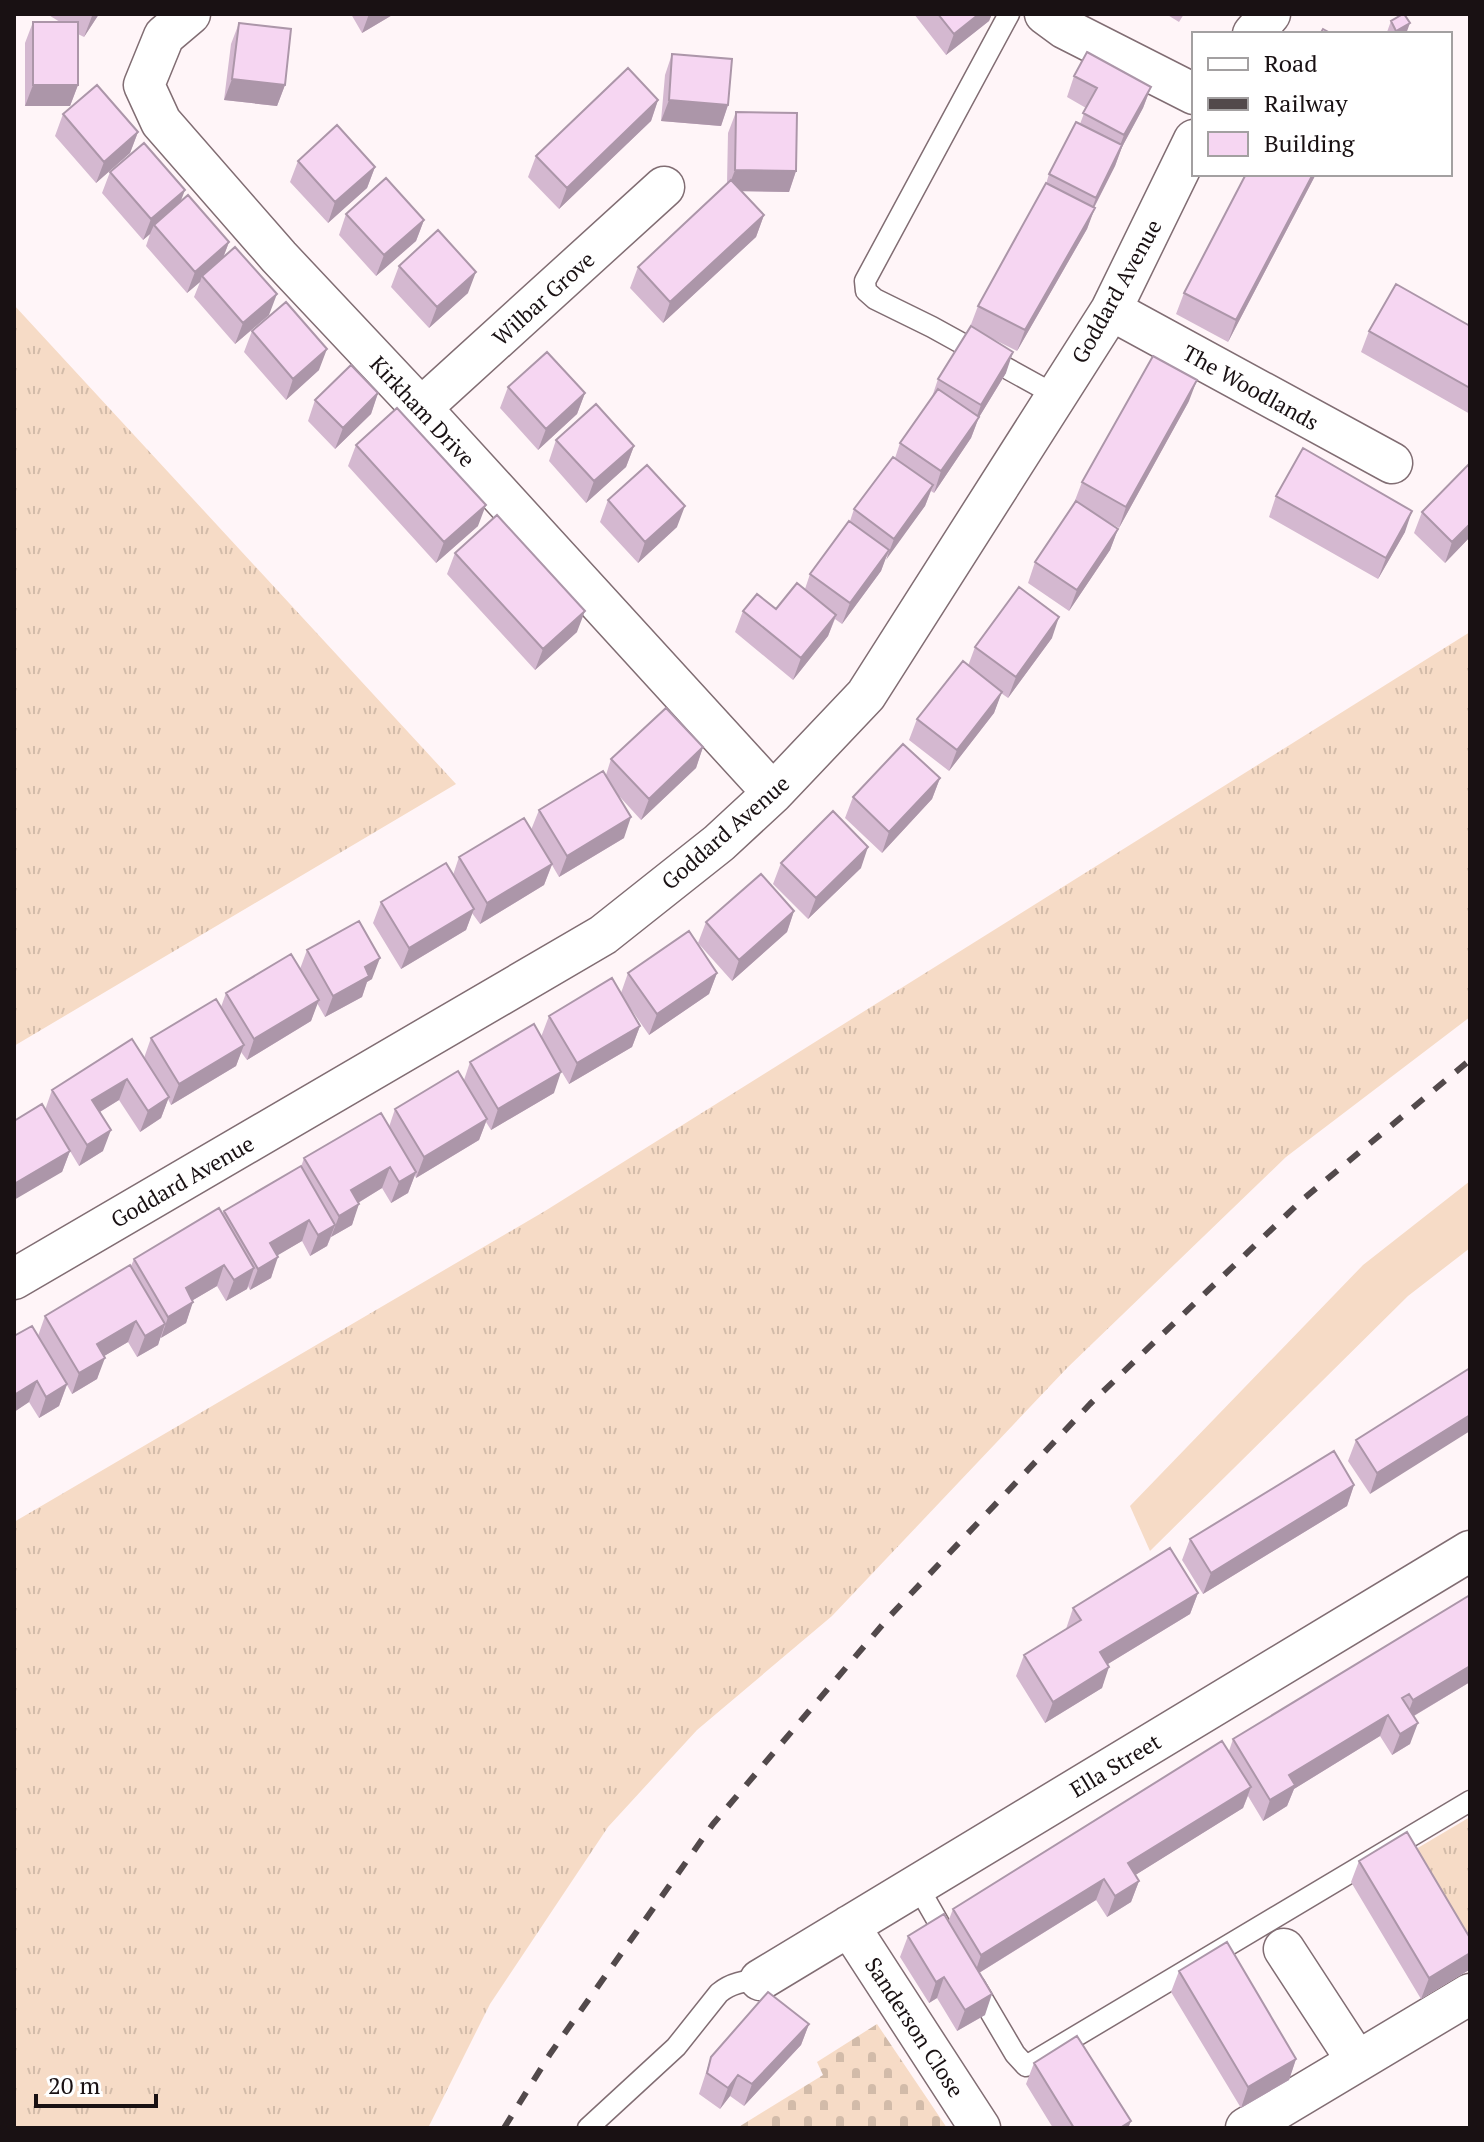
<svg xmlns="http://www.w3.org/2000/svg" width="1484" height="2142" font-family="'PT Serif',serif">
	<defs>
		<pattern id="grass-tufts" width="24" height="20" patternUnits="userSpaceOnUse" patternTransform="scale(2)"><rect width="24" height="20" fill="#f6dbc6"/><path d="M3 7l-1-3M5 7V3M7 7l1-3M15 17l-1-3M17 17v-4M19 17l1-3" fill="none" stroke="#d2bba9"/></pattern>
		<pattern id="cemetery-stones" width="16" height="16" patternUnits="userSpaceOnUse" patternTransform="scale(2)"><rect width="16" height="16" fill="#f6dbc6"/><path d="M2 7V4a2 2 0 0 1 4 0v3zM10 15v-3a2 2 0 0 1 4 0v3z" fill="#d2bba9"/></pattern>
	</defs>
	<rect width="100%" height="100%" fill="#fff5f8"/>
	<path fill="url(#grass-tufts)" d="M14,305L456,784L14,1046Z
		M1470,632V1017L1286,1157L1067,1368L832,1616L697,1730L608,1827L490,2004L428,2128H14V1522L545,1211Z
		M1470,1817V1958L1411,1852Z"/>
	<path fill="url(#cemetery-stones)" d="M877,2024L947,2128H737L823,2075L817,2062Z"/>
	<path fill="#f6dbc6" d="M1470,1181V1248L1408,1296L1150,1551L1130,1506L1363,1265Z"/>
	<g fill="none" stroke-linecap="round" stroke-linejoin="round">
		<g stroke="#816d73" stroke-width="23">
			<path id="lane" d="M1009,14L865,281L866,291L875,299L932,327L1057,396
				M917,1885L949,1941
				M975,1986L1015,2054L1026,2066L1470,1801
				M588,2128L676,2047L719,1993C731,1983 744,1981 760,1980"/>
		</g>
		<g stroke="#816d73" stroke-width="43">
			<path id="street" d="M190,14L164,36L144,85L161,122L279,257L421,408L773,793
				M1045,14L1064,28L1194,94
				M1253,34L1270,14
				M1111,310L1392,463
				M421,408L664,187
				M14,1279L603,935L719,843L773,793L866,695L1111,310L1194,140
				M849,1926L980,2128
				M1284,1949L1357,2061
				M760,1980L1470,1551
				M1246,2128L1470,1994"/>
		</g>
		<use href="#lane" stroke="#fff" stroke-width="20"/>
		<use href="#street" stroke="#fff" stroke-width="40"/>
		<path stroke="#52494b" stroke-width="6" stroke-dasharray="14 14" stroke-linecap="butt" d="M504,2128L550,2054L713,1824L889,1617L1090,1404L1302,1200L1470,1060"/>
	</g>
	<path fill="#d4b8d0" d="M47,14H99L84,37L78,34V85L70,106H25V43L33,22H60Z
		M351,14H394L362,33Z
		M914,14H992L989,21L946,55Z
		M1166,14H1184L1179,22Z
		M1391,21L1406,34H1388L1387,32Z
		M239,23L285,85L277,106L224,100L231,44Z
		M672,54L728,105L721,126L661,121L665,75Z
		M1074,76L1151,87L1143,108L1122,147L1115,166L1094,208L1087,229L1017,351L985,335L1006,373L979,417L971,438L934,493L931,491L925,506L885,559L881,571L842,624L835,619L828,636L793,680L735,632L743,611L776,609L805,589L810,574L850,521L854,509L895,458L900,443L931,400L938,379L970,327L978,306L1046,184L1049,174L1080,124L1086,108L1067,97Z
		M658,100L651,121L559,209L528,177L536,156Z
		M736,112L796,171L789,192L741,191L764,215L756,237L663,323L630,288L638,267L727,184L728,133Z
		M63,114L138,132L130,153L96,183L55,136Z
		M298,161L375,167L367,188L328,223L290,182Z
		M110,172L181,201L229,242L223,258L269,315L235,344L194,297L200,282L187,293L146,246L150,234L143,240L102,193Z
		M1316,174L1228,342L1176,314L1184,293Z
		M346,214L424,220L416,241L376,276L339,235Z
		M399,266L468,293L429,328L391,287Z
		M1470,326V414L1361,352L1369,331Z
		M252,331L319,370L286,400L244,352Z
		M508,387L585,393L577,414L538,450L500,408Z
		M378,393L371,414L335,449L308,421L315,400Z
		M1189,401L1119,528L1103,519L1118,529L1110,550L1069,611L1028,583L1035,562L1074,503L1082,482Z
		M556,440L634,446L626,467L586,503L549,461Z
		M356,445L478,526L436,563L348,466Z
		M1276,496L1405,532L1378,579L1269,517Z
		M608,500L677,527L638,563L600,522Z
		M1422,512L1470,537L1445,563L1414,533Z
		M455,553L577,632L535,670L447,574Z
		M1052,638L1008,698L1001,693L994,713L949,771L909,740L917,719L968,666L975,647Z
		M703,747L696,768L641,820L620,797L624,838L559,877L552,865L544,885L480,924L472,913L466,930L401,969L373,923L381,902L453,875L459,857L531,830L539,810L606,775L611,759Z
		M940,778L932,799L882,853L845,818L853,797Z
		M781,863L861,868L808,919L773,884Z
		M794,911L787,932L732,981L698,943L706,922Z
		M307,950L372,979L367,982L362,997L325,1017L317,1003L311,1021L247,1060L241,1052L236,1066L171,1105L168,1099L161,1118L140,1132L119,1100L100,1112L103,1151L79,1166L70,1151L62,1172L45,1110L52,1090L144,1058L151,1038L221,1007L226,993L300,969Z
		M628,973H717L709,994L649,1035L626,1002L640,1026L632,1047L569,1084L541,1037L549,1016L621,993Z
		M470,1062L554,1093L491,1130L486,1122L479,1140L416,1178L415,1175L408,1193L391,1203L382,1188L358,1203L352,1225L331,1237L327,1246L310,1256L302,1241L277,1255L271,1278L250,1290L248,1286L247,1289L226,1301L217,1286L193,1300L186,1323L160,1338L158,1345L137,1357L128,1342L104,1356L97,1379L72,1394L67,1385L59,1406L39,1418L29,1402L14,1412V1336H38L45,1316L131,1266L134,1259L222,1214L224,1211L301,1167L304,1158L389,1127L395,1109L464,1080Z
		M1470,1368L1370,1494L1348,1461L1356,1440Z
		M1354,1485L1347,1506L1203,1594L1182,1560L1190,1539Z
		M1198,1593L1190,1614L1108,1664L1102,1688L1045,1723L1016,1676L1024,1655L1066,1629L1073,1608Z
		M1470,1595V1682L1414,1716L1410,1744L1392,1755L1380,1736L1294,1789L1287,1806L1263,1821L1248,1796L1243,1808L1135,1875L1139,1881L1131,1902L1107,1917L1096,1900L979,1973L985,2015L957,2031L937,1998L929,2003L900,1957L908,1936L948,1922L953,1909L1229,1751L1233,1739Z
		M1359,1861L1470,1938L1469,1970L1421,1999L1351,1882Z
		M1179,1971L1296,2059L1289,2080L1241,2108L1171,1992Z
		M809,2024L801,2045L744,2106L730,2096L720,2109L699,2094L711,2057Z
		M1034,2063L1131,2121L1128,2128H1053L1026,2084Z"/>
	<path fill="#ac96a9" d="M93,14H99L84,37L92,16Z
		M369,14H394L362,33Z
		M979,14H992L989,21L946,55L954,34Z
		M1410,23L1406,34H1395L1396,31Z
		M232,79L285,85L277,106L224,100Z
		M33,85H78L70,106H25Z
		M1151,87L1143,108L1122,147L1115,166L1088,219L1096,198L1116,156L1124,135Z
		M658,100L651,121L559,209L567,188Z
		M669,100L728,105L721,126L661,121Z
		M138,132L130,153L96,183L104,162Z
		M375,167L367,188L328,223L335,202Z
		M735,170L796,171L789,192L727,191Z
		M1313,174H1316L1228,342L1236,320Z
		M185,190L177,211L154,225L150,234L143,240L151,219Z
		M1095,208L1087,229L1017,351L1025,330Z
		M764,215L756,237L663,323L670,302Z
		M424,220L416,241L376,276L384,255Z
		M229,242L221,263L202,276L200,282L187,293L195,272Z
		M476,272L468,293L429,328L437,307Z
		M277,294L269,315L235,344L243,323Z
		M327,349L319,370L286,400L293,379Z
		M1013,352L1006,373L978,419L979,417L971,438L934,493L941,471L974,424L981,405Z
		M1197,380L1189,401L1119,528L1126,507Z
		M378,393L371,414L335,449L343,428Z
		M585,393L577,414L538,450L546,429Z
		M634,446L626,467L586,503L594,481Z
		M933,485L925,506L886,560L894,539Z
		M486,505L478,526L436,563L444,542Z
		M685,506L677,527L638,563L645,542Z
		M1412,511L1405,532L1378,579L1386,558Z
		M1470,524V537L1445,563L1452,542Z
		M1118,529L1110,550L1069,611L1077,590Z
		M889,550L881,571L842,624L850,603Z
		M585,611L577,632L535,670L543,649Z
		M836,615L828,636L793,680L801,658Z
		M1059,617L1052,638L1008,698L1016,677Z
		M1002,692L994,713L949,771L957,750Z
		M703,747L696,768L641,820L649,799Z
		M940,778L932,799L882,853L889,832Z
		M631,817L624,838L559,877L567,856Z
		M868,847L861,868L808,919L816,898Z
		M552,864L544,885L480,924L487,903Z
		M474,909L466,930L401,969L409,948Z
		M794,911L787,932L732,981L739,960Z
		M380,958L372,979L367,982L362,997L325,1017L333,996L365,967Z
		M717,973L709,994L649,1035L657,1014Z
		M319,1000L311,1021L247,1060L254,1039Z
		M640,1026L632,1047L569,1084L577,1063Z
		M244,1045L236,1066L171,1105L179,1084Z
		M561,1072L554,1093L491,1130L498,1109Z
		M127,1079L119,1100L85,1121L92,1100Z
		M169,1097L161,1118L140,1132L148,1111Z
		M487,1119L479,1140L416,1178L424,1157Z
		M111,1130L103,1151L79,1166L87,1145Z
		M70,1151L62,1172L14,1200V1184Z
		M390,1167L382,1188L343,1212L351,1190Z
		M416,1172L408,1193L391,1203L399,1182Z
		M359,1204L352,1225L331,1237L339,1216Z
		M309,1220L302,1241L263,1264L270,1243Z
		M335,1225L327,1246L310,1256L318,1235Z
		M278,1257L271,1278L250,1290L258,1269Z
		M224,1265L217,1286L178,1309L186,1288Z
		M254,1268L247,1289L226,1301L234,1280Z
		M193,1302L186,1323L161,1338L168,1317Z
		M136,1321L128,1342L89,1365L97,1344Z
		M165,1324L158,1345L137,1357L145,1336Z
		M105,1358L97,1379L72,1394L79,1373Z
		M37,1381L29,1402L14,1412V1395Z
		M67,1384L59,1406L39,1418L46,1397Z
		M1470,1415V1431L1370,1494L1377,1473Z
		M1354,1485L1347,1506L1203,1594L1211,1573Z
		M1198,1593L1190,1614L1093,1673L1100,1652Z
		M1470,1666V1682L1405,1721L1413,1700Z
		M1109,1667L1102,1688L1045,1723L1053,1702Z
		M1388,1715L1380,1736L1294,1789L1287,1806L1263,1821L1270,1800L1289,1775Z
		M1418,1723L1410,1744L1392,1755L1400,1734Z
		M1251,1787L1243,1808L1121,1884L1128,1863Z
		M1104,1879L1096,1900L974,1976L981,1955Z
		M1139,1881L1131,1902L1107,1917L1115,1896Z
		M1470,1953L1469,1970L1421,1999L1429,1978Z
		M944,1977L937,1998L929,2003L936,1982Z
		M992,1994L985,2015L957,2031L965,2010Z
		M809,2024L801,2045L744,2106L752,2084Z
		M1296,2059L1289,2080L1241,2108L1248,2087Z
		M738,2075L730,2096L720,2109L728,2088Z
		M1131,2121L1128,2128H1120Z"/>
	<path fill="#f6d6f2" stroke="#ac96a9" stroke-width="2" d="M938,14H979L954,34Z
		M1403,14H1404L1410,23L1396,31L1391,21Z
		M33,22H78V85H33Z
		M239,23L291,29L285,85L232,79Z
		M1323,29L1332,34H1320Z
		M1087,52L1151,87L1124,135L1083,113L1097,88L1074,76Z
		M672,54L732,59L728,105L669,100Z
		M628,68L658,100L567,188L536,156Z
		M97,85L138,132L104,162L63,114Z
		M736,112L797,113L796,171L735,170Z
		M1076,122L1122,145L1096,198L1049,174Z
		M337,125L375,167L335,202L298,161Z
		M144,143L185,190L151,219L110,172Z
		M1246,174H1313L1236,320L1184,293Z
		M386,178L424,220L384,255L346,214Z
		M731,180L764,215L670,302L638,267Z
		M1046,183L1095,208L1025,330L978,306Z
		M188,195L229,242L195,272L154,225Z
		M438,230L476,272L437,307L399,266Z
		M235,247L277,294L243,323L202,276Z
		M1396,284L1470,326V388L1369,331Z
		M286,302L327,349L293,379L252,331Z
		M971,326L1013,352L981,405L938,379Z
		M547,352L585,393L546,429L508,387Z
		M1153,356L1197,380L1126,507L1082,482Z
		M351,365L378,393L343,428L315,400Z
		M938,389L979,417L941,471L900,443Z
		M596,404L634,446L594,481L556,440Z
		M397,408L486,505L444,542L356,445Z
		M1303,448L1412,511L1386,558L1276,496Z
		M893,457L933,485L894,539L854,509Z
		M647,465L685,506L645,542L608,500Z
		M1468,465L1470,468V524L1452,542L1422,512Z
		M1076,501L1118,529L1077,590L1035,562Z
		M497,515L585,611L543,649L455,553Z
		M849,521L889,550L850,603L810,574Z
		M797,583L836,615L801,658L743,611L757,594L776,609Z
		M1019,587L1059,617L1016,677L975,647Z
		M963,661L1002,692L957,750L917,719Z
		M666,708L703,747L649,799L611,759Z
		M903,744L940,778L889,832L853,797Z
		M603,771L631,817L567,856L539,810Z
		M833,811L868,847L816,898L781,863Z
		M524,818L552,864L487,903L459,857Z
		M446,863L474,909L409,948L381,902Z
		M761,874L794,911L739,960L706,922Z
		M359,921L380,958L365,967L369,976L333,996L307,950Z
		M689,931L717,973L657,1014L628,973Z
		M291,954L319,1000L254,1039L226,993Z
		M612,978L640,1026L577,1063L549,1016Z
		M216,999L244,1045L179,1084L151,1038Z
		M534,1024L561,1072L498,1109L470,1062Z
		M132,1039L169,1097L148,1111L127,1079L92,1100L111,1130L87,1145L52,1090Z
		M458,1071L487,1119L424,1157L395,1109Z
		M42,1104L70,1151L14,1184V1121Z
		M381,1113L416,1172L399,1182L390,1167L351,1190L359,1204L339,1216L304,1158Z
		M301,1166L335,1225L318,1235L309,1220L270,1243L278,1257L258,1269L224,1211Z
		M219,1208L254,1268L234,1280L224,1265L186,1288L193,1302L168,1317L134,1259Z
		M130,1265L165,1324L145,1336L136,1321L97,1344L105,1358L79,1373L45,1316Z
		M32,1326L67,1384L46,1397L37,1381L14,1395V1336Z
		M1470,1368V1415L1377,1473L1356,1440Z
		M1334,1451L1354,1485L1211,1573L1190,1539Z
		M1170,1548L1198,1593L1100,1652L1109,1667L1053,1702L1024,1655L1081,1620L1073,1608Z
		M1470,1595V1666L1413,1700L1409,1694L1402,1698L1418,1723L1400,1734L1388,1715L1289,1775L1295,1785L1270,1800L1233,1739Z
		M1222,1741L1251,1787L1128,1863L1139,1881L1115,1896L1104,1879L981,1955L953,1909Z
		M1407,1832L1470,1938V1953L1429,1978L1359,1861Z
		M944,1914L992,1994L965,2010L944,1977L936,1982L908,1936Z
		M1227,1942L1296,2059L1248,2087L1179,1971Z
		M768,1992L809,2024L752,2084L738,2075L728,2088L707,2073L711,2057Z
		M1077,2036L1131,2121L1120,2128H1074L1034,2063Z"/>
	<g text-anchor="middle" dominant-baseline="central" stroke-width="8" stroke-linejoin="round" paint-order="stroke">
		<g font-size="22" fill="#191113" stroke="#fff">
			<text transform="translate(1116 291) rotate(-61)">Goddard Avenue</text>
			<text transform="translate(543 298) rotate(-42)">Wilbar Grove</text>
			<text transform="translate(1251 387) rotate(29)">The Woodlands</text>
			<text transform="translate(423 411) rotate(47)">Kirkham Drive</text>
			<text transform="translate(725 832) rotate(-41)">Goddard Avenue</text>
			<text transform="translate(182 1181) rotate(-30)">Goddard Avenue</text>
			<text transform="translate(1115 1765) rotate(-31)">Ella Street</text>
			<text transform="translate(915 2027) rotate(57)">Sanderson Close</text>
		</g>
	</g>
	<rect width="1484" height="2142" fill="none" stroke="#191113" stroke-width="32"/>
	<rect x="1192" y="32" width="260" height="144" fill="#ffffff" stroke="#a3a0a1" stroke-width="2"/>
	<rect x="1208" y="58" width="40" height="12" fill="#ffffff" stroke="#a3a0a1" stroke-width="2"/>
	<text x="1264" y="72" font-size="24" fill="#191113">Road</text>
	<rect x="1208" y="98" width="40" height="12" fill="#52494b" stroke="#a3a0a1" stroke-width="2"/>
	<text x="1264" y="112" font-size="24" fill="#191113">Railway</text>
	<rect x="1208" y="132" width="40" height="24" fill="#f6d6f2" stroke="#a3a0a1" stroke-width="2"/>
	<text x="1264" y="152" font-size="24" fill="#191113">Building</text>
	<path d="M36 2094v12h120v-12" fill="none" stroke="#191113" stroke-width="4"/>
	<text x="48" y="2094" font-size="24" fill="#191113" stroke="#ffffff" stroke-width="6" paint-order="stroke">20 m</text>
</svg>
